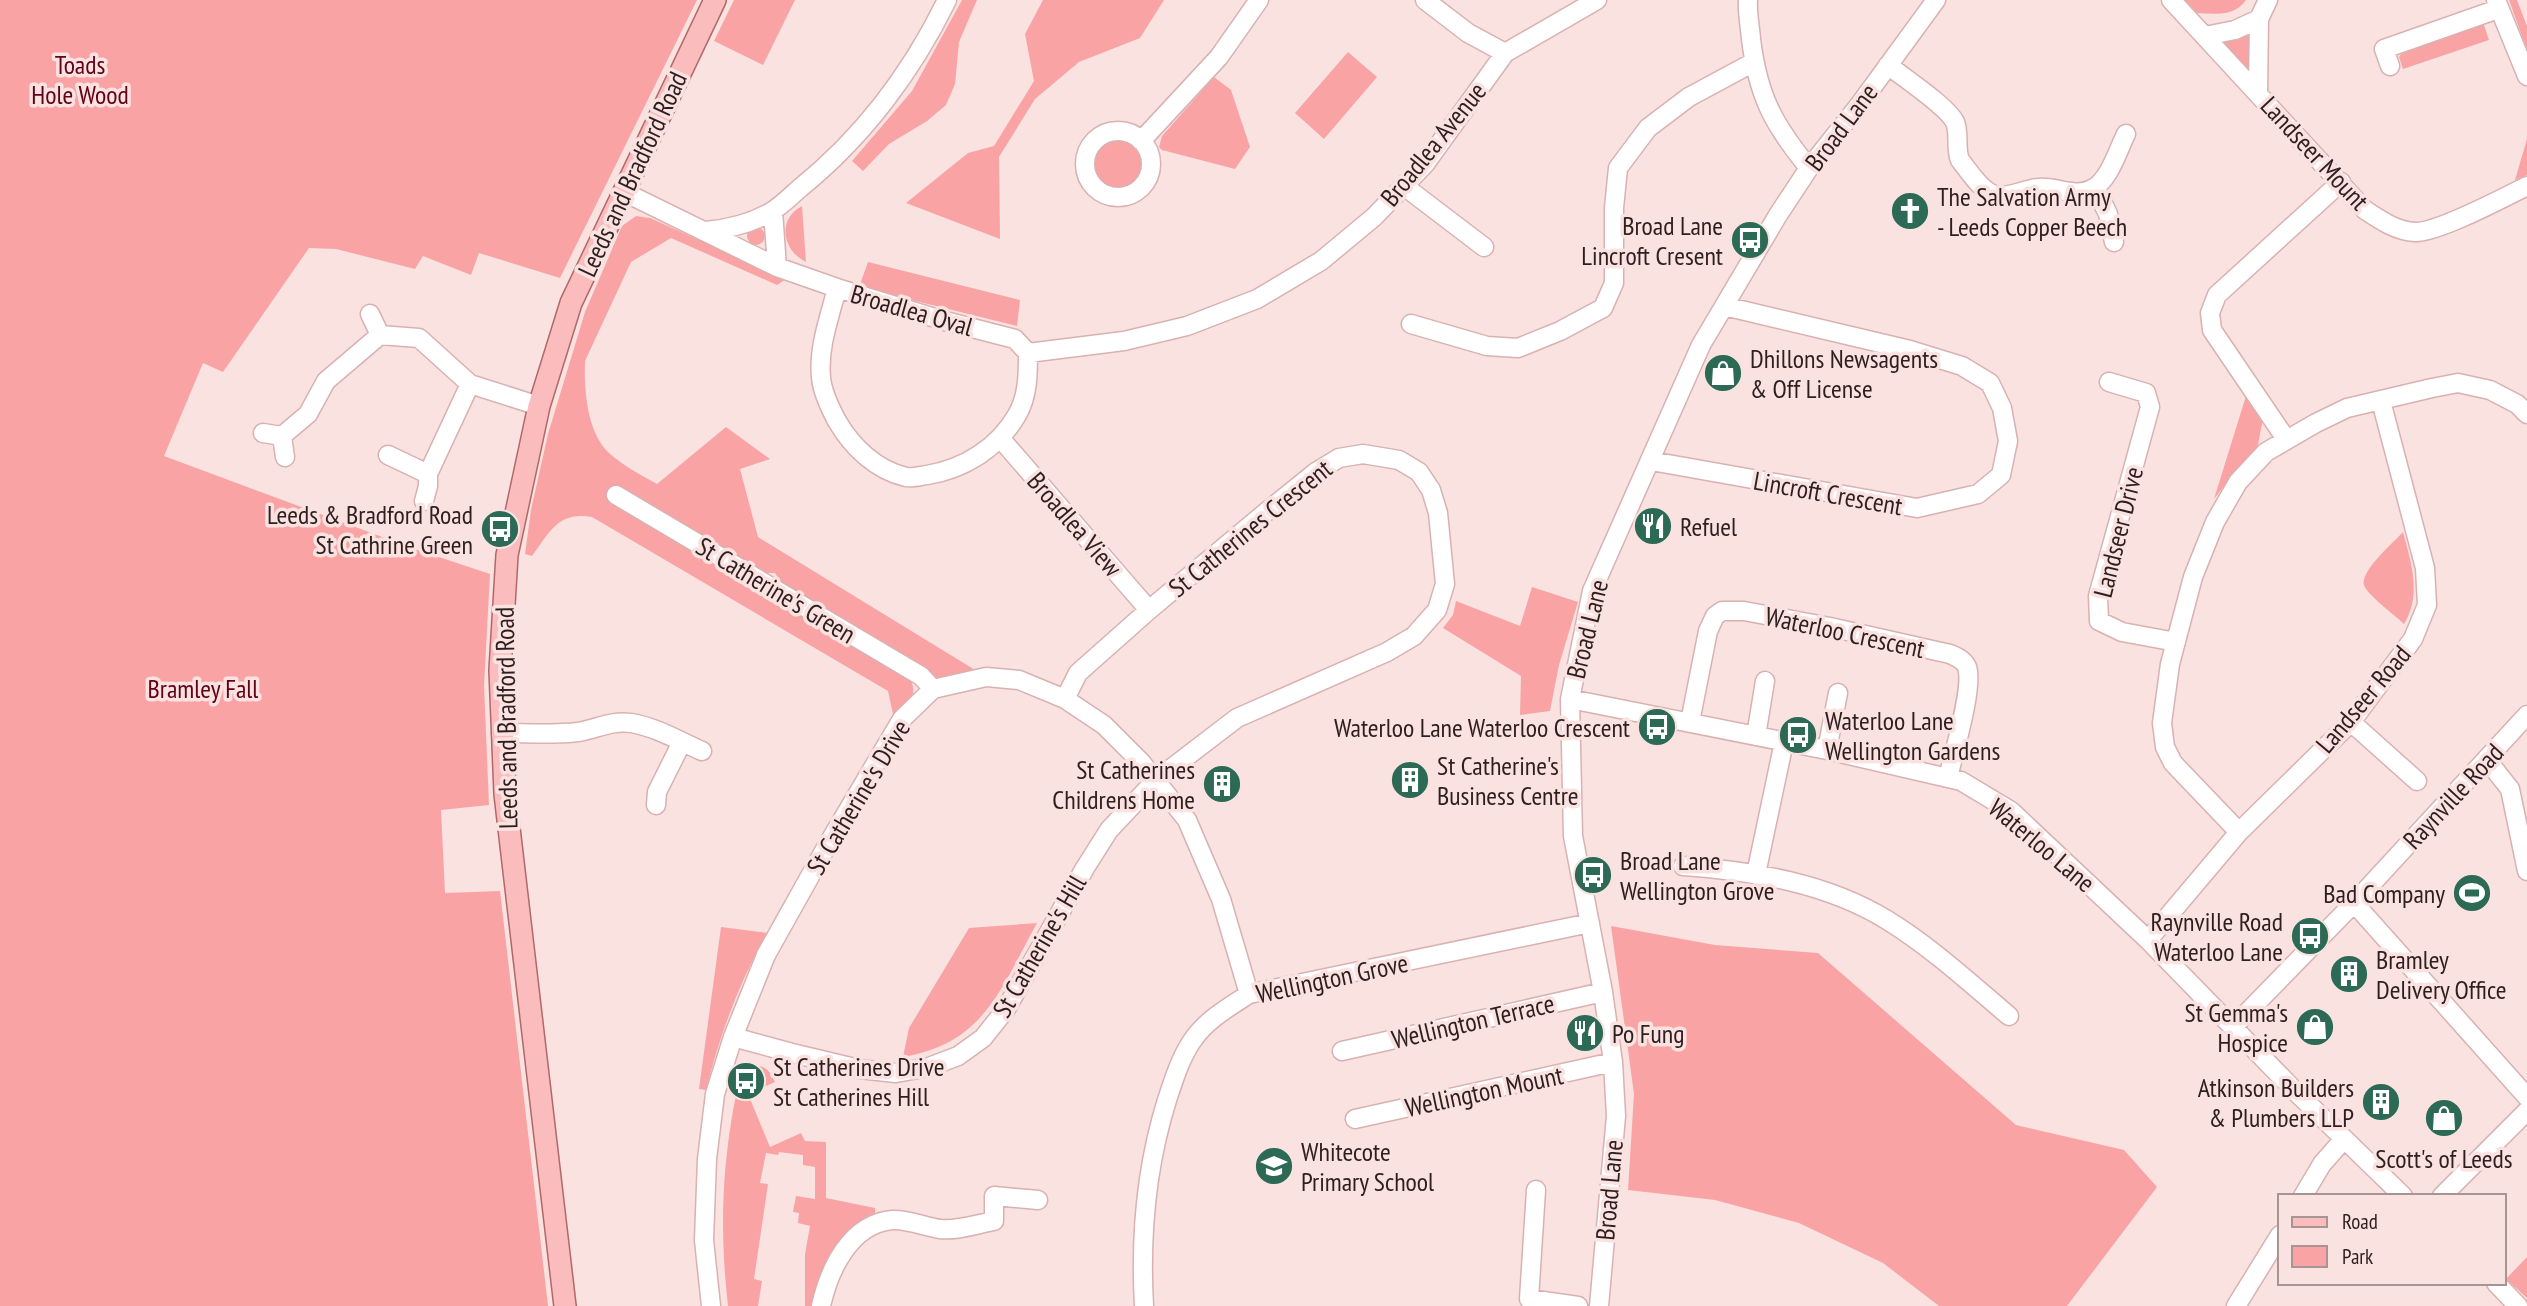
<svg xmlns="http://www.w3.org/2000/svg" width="2527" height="1306" font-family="'PT Sans Narrow',sans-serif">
	<rect width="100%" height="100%" fill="#fae2e1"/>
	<path fill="#f9a3a4" d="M0,0H697L560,278L479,253L471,275L423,256L415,269L336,249L309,248L223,372L203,363L164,456L412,548L490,574L484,686L489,805L441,810L445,893L500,891L548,1306H0Z
		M734,0H795L763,65L714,41Z
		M962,0H977L959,42L955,84L946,105L927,121L889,144L863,171L852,161L912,91Z
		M1043,0H1164L1140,38L1079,62L1035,99L999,157L1000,239L906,203L968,153L994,146L1034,81L1025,34Z
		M2185,0H2246C2234,17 2215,14 2197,13Z
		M2509,0H2517L2527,26V50Z
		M2483,22L2489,40L2403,69L2399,57L2401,54L2451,36L2454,31Z
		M2245,34L2250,36L2251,68L2249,71H2246L2221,43Z
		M1348,52L1377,77L1324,139L1295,113Z
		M1214,77L1231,90L1250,147L1235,169L1162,150L1159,147L1162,136Z
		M1090 165a28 28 0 1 1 56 0a28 28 0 1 1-56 0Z
		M2527,139V175L2515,180Z
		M802,206L806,262C782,250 777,219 802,206Z
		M636,216L650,218L786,279L777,285L671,238L631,262L585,361C584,391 587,433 610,454C624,466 641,475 657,484L726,427L770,459L740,469L758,537L980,673L945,681L939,679L782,584L775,573H759L613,488L608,500L754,583C755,597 766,599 778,598L910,679C920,696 905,707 894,719L888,691L592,517C558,511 550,532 532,556L525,554L531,510L548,434L585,312L622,226Z
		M747 236a9 9 0 1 1 18 0a9 9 0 1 1-18 0Z
		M868,262L1020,300L1017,326L859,287Z
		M2246,396L2263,418L2257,450L2238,468L2214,499Z
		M2403,532C2411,562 2422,595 2404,624C2395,615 2368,596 2364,585C2360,571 2394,542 2403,532Z
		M1532,587L1578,602L1559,665L1550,711L1520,715L1521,676L1443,628L1453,615L1456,601L1520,626Z
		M1037,923C1001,988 985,1043 903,1057L909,1028L969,928Z
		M1611,926L1715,945L1818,953L2016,1125L2124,1150L2157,1187L2067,1306H1939L1883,1263L1799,1223L1715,1200L1628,1190L1634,1094Z
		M721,927L767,933C739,983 720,1034 706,1090L699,1089Z
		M754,1065C766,1066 770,1071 775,1082L748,1094L770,1147L801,1133L805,1141L826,1142V1198L875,1208V1213C835,1230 824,1268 814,1306H805V1254L810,1226L798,1223L799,1213L793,1212L796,1196L815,1199V1167L803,1165V1155L779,1152L778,1155L766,1153L760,1183L768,1184L754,1279L762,1281L758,1306H728C721,1244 721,1185 731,1123C734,1104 737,1083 748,1067Z
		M2527,1257V1298L2506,1279Z"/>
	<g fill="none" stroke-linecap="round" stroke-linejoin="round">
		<g stroke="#d9b1b1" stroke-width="21">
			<path id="minor" d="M1425,0L1468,33L1505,53
				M1748,0C1747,13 1750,26 1751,39C1758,96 1773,124 1809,168
				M2171,0L2365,210C2380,220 2396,231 2415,232C2437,233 2505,197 2527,186
				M2496,0L2527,76
				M2259,19L2268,0
				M2205,36L2235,30L2259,19L2258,93
				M1888,65C1904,78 1947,106 1955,122C1960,135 1955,148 1960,160C1969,171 1981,191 1995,195C2008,199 2024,189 2038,188C2055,186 2076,198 2092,189C2109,181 2118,150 2126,134
				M2390,66L2384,49L2498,9
				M1085 164a33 33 0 1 1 66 0a33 33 0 1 1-66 0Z
				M1141,141L1219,57L1259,0
				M1404,186L1484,247
				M2095,187L2108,214L2114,242
				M624,192L777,267L837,288
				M773,211L777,267
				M705,231C729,229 750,224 771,212C781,206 791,196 800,188C862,138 912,72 947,0
				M837,288L945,321L1015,339L1028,353C1028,375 1028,396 1017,415C998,448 964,469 927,475C920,476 912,478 906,477C876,470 852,447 837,421C830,408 822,392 821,377C818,347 830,316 837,288Z
				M370,314L380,335
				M1411,324L1487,346L1518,348L1560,331L1603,308L1614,283V208L1618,168L1648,128L1689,97L1754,62
				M1028,353L1124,341L1187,326L1257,299L1321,261L1374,217L1425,164L1505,53L1597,0
				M2109,382L2146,393L2150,407L2098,596L2099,621L2122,632L2176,642
				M263,433L282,436L285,457
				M282,436L308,414L326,381L380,335L419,338L470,384L539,406
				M1001,439L1149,610
				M2286,439L2212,330L2210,313L2217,295L2341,182
				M388,455L428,474L470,384
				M1651,461L1917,508L1978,494L2001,475L2008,441L2002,408L1990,383L1962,366L1910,350L1724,306
				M616,495L921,676L933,689
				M424,501L428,486V474
				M1570,699L1827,750L1961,781L2011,811L2148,940L2295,1091L2403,1196
				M1690,722L1708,631L1715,616L1722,611H1744L1830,627L1950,654C1957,657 1964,660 1967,667C1974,687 1953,755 1948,778
				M2351,722L2417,781
				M501,733C526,733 553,735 578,732C597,729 612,720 631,723C656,727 679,741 702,751
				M1756,736L1765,681
				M1827,750L1838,693
				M2487,760L2510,789L2527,871
				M656,805L657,792L682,742
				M2239,832L2173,763L2165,747L2162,723L2170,664L2193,577L2215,522L2238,482L2266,452L2316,423L2347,408L2432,388L2458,383L2490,390L2517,404L2527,414
				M1683,866C1753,871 1827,883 1887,920C1931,947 1970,983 2009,1016
				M1756,874L1784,742
				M2354,903L2527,1097
				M2148,940L2239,832L2351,722L2413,639L2427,605L2425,568L2381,401
				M2233,1027L2354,903L2527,715
				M733,1037L792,1053L859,1069L896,1073L929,1067L958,1056L983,1038L1006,1009L1085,868L1109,830L1156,780L1237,718L1387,652L1414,636L1437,610L1445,584L1438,513L1431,490L1419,472L1399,460L1363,454L1339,458L1316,472L1265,513L1149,610L1078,673L1065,699
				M1342,1051L1603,992
				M1355,1119L1613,1062
				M1536,1190L1529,1299L1578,1306
				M2303,1196L2322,1164L2344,1139
				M2442,1196L2527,1111
				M2496,1283L2518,1306
				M711,1306L704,1240L707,1159L715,1094L733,1037L766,955L828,844L902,719L933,689L986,677L1019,680L1065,699L1104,725L1141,762L1187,820L1221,899L1249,994
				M821,1306C829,1270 850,1224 892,1220C908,1219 925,1227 940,1229C957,1231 977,1224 994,1221V1196L1038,1200
				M1144,1306C1140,1236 1146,1167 1167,1100C1174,1079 1180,1059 1192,1041C1206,1020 1229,1007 1249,994L1590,923
				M1599,1306L1616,1116L1613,1062L1603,992L1573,836L1570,699L1592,591L1701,345L1778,215L1809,168L1860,104L1936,0
				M2236,1306L2280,1235"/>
		</g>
		<g stroke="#b16869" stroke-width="24">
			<path id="major" d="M565,1306L505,794L500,670L507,555L539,406L571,303L715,0"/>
		</g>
		<use href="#minor" stroke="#fff" stroke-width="18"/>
		<use href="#major" stroke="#fabcbd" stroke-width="21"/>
	</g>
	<defs>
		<g id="church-disc" transform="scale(2.0125)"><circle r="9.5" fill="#2c6a56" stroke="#fae2e1"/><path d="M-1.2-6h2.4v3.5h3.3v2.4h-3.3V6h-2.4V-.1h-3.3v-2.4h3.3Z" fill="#fff"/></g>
		<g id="bus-disc" transform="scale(2.0125)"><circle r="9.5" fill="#2c6a56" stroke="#fae2e1"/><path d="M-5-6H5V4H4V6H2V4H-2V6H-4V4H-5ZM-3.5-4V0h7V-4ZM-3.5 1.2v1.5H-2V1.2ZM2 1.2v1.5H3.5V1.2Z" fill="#fff"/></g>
		<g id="shop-disc" transform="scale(2.0125)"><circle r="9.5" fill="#2c6a56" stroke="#fae2e1"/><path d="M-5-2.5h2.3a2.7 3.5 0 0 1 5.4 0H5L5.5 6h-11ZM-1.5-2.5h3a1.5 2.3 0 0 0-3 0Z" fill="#fff"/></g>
		<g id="restaurant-disc" transform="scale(2.0125)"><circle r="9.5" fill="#2c6a56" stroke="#fae2e1"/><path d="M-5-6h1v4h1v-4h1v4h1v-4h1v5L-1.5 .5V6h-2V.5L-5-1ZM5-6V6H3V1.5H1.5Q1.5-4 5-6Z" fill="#fff"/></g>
		<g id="building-disc" transform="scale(2.0125)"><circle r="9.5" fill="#2c6a56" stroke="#fae2e1"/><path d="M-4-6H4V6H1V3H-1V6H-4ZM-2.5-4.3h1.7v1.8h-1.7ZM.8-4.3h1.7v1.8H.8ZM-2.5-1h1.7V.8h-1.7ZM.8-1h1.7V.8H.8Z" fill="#fff"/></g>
		<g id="stadium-disc" transform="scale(2.0125)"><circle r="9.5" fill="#2c6a56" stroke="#fae2e1"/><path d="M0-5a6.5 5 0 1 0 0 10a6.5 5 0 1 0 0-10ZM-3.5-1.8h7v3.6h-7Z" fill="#fff"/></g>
		<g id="school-disc" transform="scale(2.0125)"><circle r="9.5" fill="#2c6a56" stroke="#fae2e1"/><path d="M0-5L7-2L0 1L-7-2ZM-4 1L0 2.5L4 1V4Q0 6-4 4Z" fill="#fff"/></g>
	</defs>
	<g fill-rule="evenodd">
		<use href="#church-disc" x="1910" y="211"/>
		<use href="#bus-disc" x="1750" y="240"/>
		<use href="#shop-disc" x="1723" y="373"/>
		<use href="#restaurant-disc" x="1653" y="526"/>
		<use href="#bus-disc" x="500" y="529"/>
		<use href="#bus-disc" x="1657" y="727"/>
		<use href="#bus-disc" x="1798" y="735"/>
		<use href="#building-disc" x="1410" y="780"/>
		<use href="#building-disc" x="1222" y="784"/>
		<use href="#bus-disc" x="1593" y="875"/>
		<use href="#stadium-disc" x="2472" y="893"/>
		<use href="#bus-disc" x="2310" y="936"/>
		<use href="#building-disc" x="2349" y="974"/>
		<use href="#shop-disc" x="2315" y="1027"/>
		<use href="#restaurant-disc" x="1585" y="1033"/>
		<use href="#bus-disc" x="746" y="1081"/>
		<use href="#building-disc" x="2381" y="1102"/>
		<use href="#shop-disc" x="2444" y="1118"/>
		<use href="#school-disc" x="1274" y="1166"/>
	</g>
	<g text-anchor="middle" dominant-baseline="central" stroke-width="7" stroke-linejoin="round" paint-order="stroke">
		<g font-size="26" fill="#630116" stroke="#fae2e1">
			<text x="80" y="64">Toads<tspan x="80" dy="30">Hole Wood</tspan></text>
			<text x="203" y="688">Bramley Fall</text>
		</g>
		<g font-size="26" fill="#2e1f1f" stroke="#fae2e1">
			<text transform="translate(1841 127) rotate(-53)">Broad Lane</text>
			<text transform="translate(1433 144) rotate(-51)">Broadlea Avenue</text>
			<text transform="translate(2315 153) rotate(47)">Landseer Mount</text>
			<text transform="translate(632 174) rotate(-65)">Leeds and Bradford Road</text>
			<text transform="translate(912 310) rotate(16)">Broadlea Oval</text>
			<text transform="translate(1828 493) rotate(10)">Lincroft Crescent</text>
			<text transform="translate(1075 524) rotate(49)">Broadlea View</text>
			<text transform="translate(1250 528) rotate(-39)">St Catherines Crescent</text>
			<text transform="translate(2118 532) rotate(-76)">Landseer Drive</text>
			<text transform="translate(776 590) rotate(31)">St Catherine's Green</text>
			<text transform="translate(1587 629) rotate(-76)">Broad Lane</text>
			<text transform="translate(1845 632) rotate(12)">Waterloo Crescent</text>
			<text transform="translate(2363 699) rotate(-50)">Landseer Road</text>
			<text transform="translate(506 718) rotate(-91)">Leeds and Bradford Road</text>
			<text transform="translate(2453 796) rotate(-47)">Raynville Road</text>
			<text transform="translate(858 797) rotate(-59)">St Catherine's Drive</text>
			<text transform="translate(2042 845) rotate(40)">Waterloo Lane</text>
			<text transform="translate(1039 946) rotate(-60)">St Catherine's Hill</text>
			<text transform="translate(1332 978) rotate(-12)">Wellington Grove</text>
			<text transform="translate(1473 1021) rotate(-13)">Wellington Terrace</text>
			<text transform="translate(1484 1091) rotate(-12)">Wellington Mount</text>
			<text transform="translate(1609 1190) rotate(-85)">Broad Lane</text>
		</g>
		<g font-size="26" fill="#2e1f1f" stroke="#fae2e1" text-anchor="start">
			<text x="1937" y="196">The Salvation Army<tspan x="1937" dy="30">- Leeds Copper Beech</tspan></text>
			<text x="1723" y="225" text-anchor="end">Broad Lane<tspan x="1723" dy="30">Lincroft Cresent</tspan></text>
			<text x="1750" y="358">Dhillons Newsagents<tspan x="1750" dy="30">&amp; Off License</tspan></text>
			<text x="473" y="514" text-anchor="end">Leeds &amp; Bradford Road<tspan x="473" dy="30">St Cathrine Green</tspan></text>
			<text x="1680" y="526">Refuel</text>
			<text x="1825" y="720">Waterloo Lane<tspan x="1825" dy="30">Wellington Gardens</tspan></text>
			<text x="1630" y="727" text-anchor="end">Waterloo Lane Waterloo Crescent</text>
			<text x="1437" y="765">St Catherine's<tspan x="1437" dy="30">Business Centre</tspan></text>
			<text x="1195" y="769" text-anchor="end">St Catherines<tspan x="1195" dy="30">Childrens Home</tspan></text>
			<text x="1620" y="860">Broad Lane<tspan x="1620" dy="30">Wellington Grove</tspan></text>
			<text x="2445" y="893" text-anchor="end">Bad Company</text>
			<text x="2283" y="921" text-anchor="end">Raynville Road<tspan x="2283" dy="30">Waterloo Lane</tspan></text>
			<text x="2376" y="959">Bramley<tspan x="2376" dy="30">Delivery Office</tspan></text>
			<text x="2288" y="1012" text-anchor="end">St Gemma's<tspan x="2288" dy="30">Hospice</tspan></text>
			<text x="1612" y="1033">Po Fung</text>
			<text x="773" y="1066">St Catherines Drive<tspan x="773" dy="30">St Catherines Hill</tspan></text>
			<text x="2354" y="1087" text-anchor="end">Atkinson Builders<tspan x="2354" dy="30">&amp; Plumbers LLP</tspan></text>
			<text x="1301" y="1151">Whitecote<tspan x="1301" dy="30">Primary School</tspan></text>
			<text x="2444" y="1158" text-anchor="middle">Scott's of Leeds</text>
		</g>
	</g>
	<rect x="2278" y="1194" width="228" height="91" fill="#fae2e1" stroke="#a89493" stroke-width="2"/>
	<rect x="2292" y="1217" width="35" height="10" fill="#fabcbd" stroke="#a89493" stroke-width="2"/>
	<text x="2342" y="1229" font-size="21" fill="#2e1f1f">Road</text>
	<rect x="2292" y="1246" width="35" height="21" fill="#f9a3a4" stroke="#a89493" stroke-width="2"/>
	<text x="2342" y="1264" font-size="21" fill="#2e1f1f">Park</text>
</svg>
